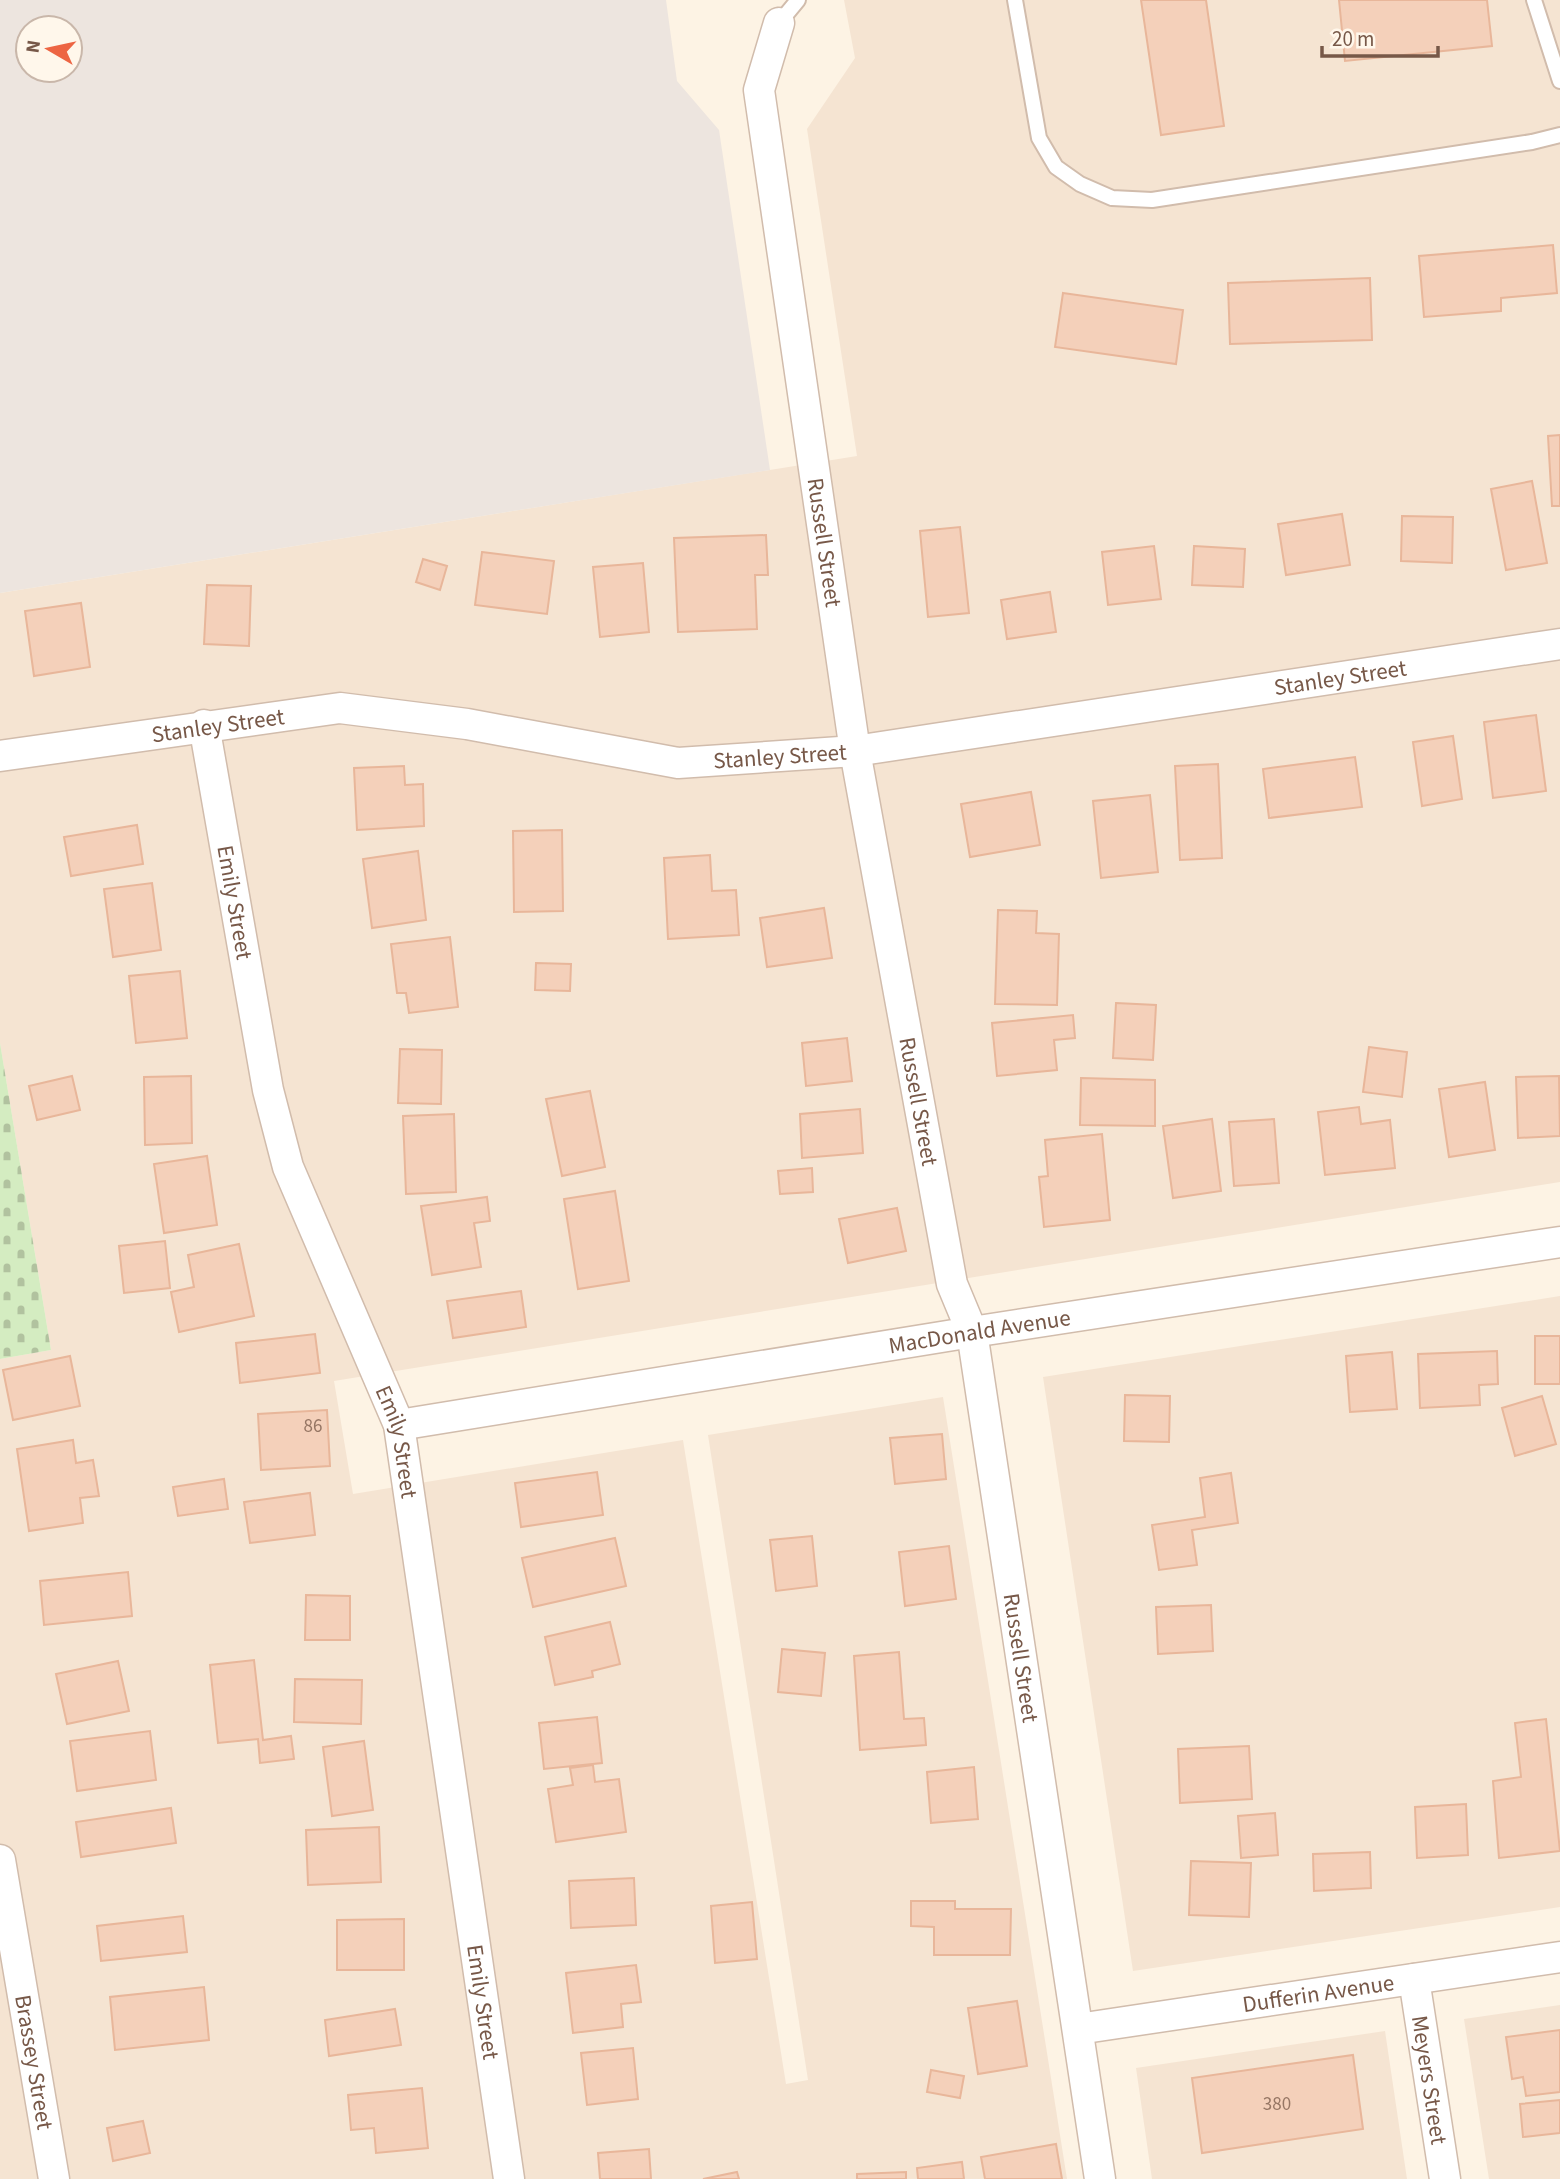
<svg xmlns="http://www.w3.org/2000/svg" width="1560" height="2179" font-family="'Source Sans 3',sans-serif">
	<defs>
		<pattern id="cemetery-stones" width="16" height="16" patternUnits="userSpaceOnUse" patternTransform="scale(1.75)"><rect width="16" height="16" fill="#d4ecc1"/><path d="M2 7V4a2 2 0 0 1 4 0v3zM10 15v-3a2 2 0 0 1 4 0v3z" fill="#b1c29f"/></pattern>
	</defs>
	<rect width="100%" height="100%" fill="#fdf3e4"/>
	<path fill="#f5e4d2" d="M844,0H1560V1182L334,1381L353,1494L683,1440L786,2084L808,2080L708,1435L943,1397L1067,2179H0V1359L51,1350L0,1043V593L857,456L807,129L855,58Z
		M1560,1296V1907L1133,1971L1043,1377Z
		M1560,2005V2179H1489L1464,2019Z
		M1385,2031L1407,2179H1152L1136,2068Z"/>
	<path fill="#ede5df" fill-rule="evenodd" d="M0,0H666L677,81L719,130L770,470L0,593ZM28,28H70V70H28Z"/>
	<path fill="url(#cemetery-stones)" d="M0,1043L51,1350L0,1359Z"/>
	<path fill="#f4d0ba" stroke="#e8b69a" stroke-width="2" d="M1141,0H1206L1224,126L1161,135Z
		M1339,0H1487L1492,46L1345,61Z
		M1553,245L1557,293L1501,298V311L1424,317L1419,256Z
		M1370,278L1372,340L1230,344L1228,283Z
		M1063,293L1183,310L1176,364L1055,347Z
		M1560,435V506H1552L1548,436Z
		M1532,481L1547,563L1506,570L1491,489Z
		M1342,514L1350,565L1286,575L1278,524Z
		M1402,516L1453,517L1452,563L1401,561Z
		M960,527L969,613L928,617L920,531Z
		M766,535L768,575H755L757,629L678,632L674,538Z
		M1154,546L1161,599L1108,605L1102,552Z
		M1194,546L1245,549L1243,587L1192,585Z
		M482,552L554,561L547,614L475,605Z
		M423,559L447,566L440,590L416,582Z
		M643,563L649,632L600,637L593,567Z
		M207,585L251,586L249,646L204,644Z
		M1050,592L1056,632L1007,639L1001,600Z
		M81,603L90,667L34,676L25,611Z
		M1536,715L1546,791L1493,798L1484,722Z
		M1453,736L1462,799L1422,806L1413,742Z
		M1355,757L1362,807L1269,818L1263,769Z
		M1218,764L1222,858L1180,860L1175,766Z
		M404,766L405,785L423,784L424,826L357,830L354,768Z
		M1031,792L1040,845L970,857L961,804Z
		M1150,795L1158,872L1101,878L1093,801Z
		M137,825L143,864L71,876L64,837Z
		M562,830L563,911L514,912L513,831Z
		M418,851L426,920L372,928L363,859Z
		M710,855L712,891L736,890L739,935L668,939L664,858Z
		M152,883L161,950L113,957L104,889Z
		M824,908L832,958L767,967L760,918Z
		M998,910L1037,911L1036,933L1059,934L1057,1005L995,1004Z
		M450,937L458,1007L409,1013L406,993H397L391,944Z
		M536,963L571,964L570,991L535,990Z
		M180,971L187,1038L136,1043L129,976Z
		M1116,1003L1156,1005L1153,1060L1113,1058Z
		M1073,1015L1075,1038L1054,1040L1057,1070L997,1076L992,1023Z
		M847,1038L852,1081L806,1086L802,1043Z
		M1369,1047L1407,1052L1402,1097L1363,1092Z
		M400,1049L442,1050L441,1104L398,1103Z
		M72,1076L80,1110L37,1120L29,1086Z
		M191,1076L192,1143L145,1145L144,1077Z
		M1559,1076L1560,1136L1518,1138L1516,1077Z
		M1081,1078L1155,1080V1126L1080,1125Z
		M1485,1082L1495,1150L1449,1157L1439,1089Z
		M590,1091L605,1167L562,1176L546,1099Z
		M1359,1107L1361,1124L1390,1120L1395,1168L1325,1175L1318,1112Z
		M860,1109L863,1153L802,1158L800,1114Z
		M454,1114L456,1192L406,1194L403,1116Z
		M1212,1119L1221,1191L1173,1198L1163,1126Z
		M1274,1119L1279,1183L1234,1186L1229,1122Z
		M1102,1134L1110,1220L1044,1227L1039,1177L1048,1176L1045,1140Z
		M207,1156L217,1225L164,1233L154,1164Z
		M812,1168L813,1192L780,1194L778,1171Z
		M615,1191L629,1281L578,1289L564,1199Z
		M487,1197L490,1221L474,1223L481,1267L432,1275L421,1206Z
		M897,1208L906,1251L848,1263L839,1219Z
		M165,1241L170,1288L124,1293L119,1246Z
		M239,1244L254,1316L179,1332L171,1292L194,1287L188,1255Z
		M521,1291L526,1327L453,1338L447,1301Z
		M315,1334L320,1373L240,1383L236,1343Z
		M1535,1336H1560V1384H1535Z
		M1497,1351L1498,1384L1479,1385L1480,1405L1420,1408L1418,1354Z
		M1392,1352L1397,1409L1350,1412L1346,1356Z
		M70,1356L80,1406L13,1420L3,1370Z
		M1125,1395L1170,1396L1169,1442L1124,1441Z
		M1542,1396L1556,1444L1515,1456L1502,1408Z
		M327,1410L330,1466L261,1470L258,1414Z
		M942,1434L946,1479L895,1484L890,1438Z
		M73,1440L76,1463L93,1460L99,1496L80,1498L83,1523L29,1531L17,1449Z
		M597,1472L603,1515L521,1527L515,1483Z
		M1231,1473L1238,1523L1192,1530L1197,1565L1159,1570L1152,1525L1205,1517L1200,1478Z
		M224,1479L228,1509L178,1516L173,1487Z
		M310,1493L315,1535L250,1543L244,1502Z
		M812,1536L817,1586L776,1591L770,1540Z
		M615,1538L626,1586L533,1607L522,1558Z
		M949,1546L956,1599L905,1606L899,1552Z
		M128,1572L132,1616L44,1625L40,1581Z
		M306,1595L350,1596V1640H305Z
		M1211,1605L1213,1651L1158,1654L1156,1607Z
		M610,1622L620,1664L592,1671L593,1677L555,1685L545,1637Z
		M782,1649L825,1653L821,1696L778,1692Z
		M899,1652L904,1719L924,1718L926,1745L860,1750L854,1656Z
		M254,1660L263,1740L291,1736L294,1759L260,1763L258,1739L218,1743L210,1665Z
		M118,1661L129,1711L67,1724L56,1674Z
		M295,1679L362,1680L361,1724L294,1722Z
		M597,1717L602,1763L544,1769L539,1723Z
		M1546,1719L1560,1851L1499,1858L1493,1781L1521,1777L1515,1723Z
		M150,1731L156,1780L77,1791L70,1741Z
		M364,1741L373,1810L332,1816L323,1747Z
		M1249,1746L1252,1799L1180,1803L1178,1749Z
		M593,1765L595,1782L619,1779L626,1832L556,1842L548,1789L573,1785L570,1768Z
		M974,1767L978,1819L931,1823L927,1772Z
		M1466,1804L1468,1855L1417,1858L1415,1807Z
		M171,1808L176,1843L81,1857L76,1822Z
		M1275,1813L1278,1855L1241,1858L1238,1816Z
		M379,1827L381,1882L308,1885L306,1830Z
		M1370,1852L1371,1888L1314,1891L1313,1854Z
		M1191,1861L1251,1863L1249,1917L1189,1915Z
		M634,1878L636,1925L571,1928L569,1881Z
		M911,1901H955V1909H1011L1010,1955H934V1927L911,1926Z
		M752,1902L757,1959L715,1963L711,1906Z
		M183,1916L187,1952L101,1961L97,1926Z
		M404,1919V1970H337V1920Z
		M636,1965L641,2002L621,2004L623,2027L573,2033L566,1973Z
		M204,1987L209,2040L115,2050L110,1997Z
		M1017,2001L1027,2066L978,2074L968,2008Z
		M395,2009L401,2045L329,2056L325,2020Z
		M1560,2030V2092L1526,2096L1523,2077L1512,2079L1506,2037Z
		M633,2048L638,2099L587,2105L581,2053Z
		M1353,2055L1363,2129L1202,2153L1192,2078Z
		M931,2070L964,2076L960,2098L927,2092Z
		M422,2088L428,2148L376,2153L374,2128L351,2130L348,2095Z
		M1560,2100V2133L1523,2137L1520,2104Z
		M143,2121L150,2153L113,2161L107,2128Z
		M1056,2144L1062,2179H985L981,2157Z
		M649,2149L651,2179H600L598,2153Z
		M962,2162L964,2179H918L917,2168Z
		M737,2172L739,2179H703Z
		M906,2172V2179H857V2174Z"/>
	<g fill="none" stroke-linecap="round" stroke-linejoin="round">
		<g stroke="#d1bcac" stroke-width="18">
			<path id="lane" d="M1015,0L1039,138L1056,167L1080,184L1112,198L1152,200L1532,142L1560,135
				M1534,0L1560,81
				M779,23L798,0"/>
		</g>
		<g stroke="#d1bcac" stroke-width="33">
			<g id="street">
				<path id="s1" d="M779,23L759,90L855,751L952,1284L972,1332L1100,2179"/>
				<path id="s2" d="M204,725L268,1090L288,1167L399,1425L509,2179"/>
				<path id="s3" d="M0,756L340,708L467,724L678,763L855,751L1560,644"/>
				<path id="s4" d="M399,1425L972,1332L1560,1242"/>
				<path id="s5" d="M0,1860L54,2179"/>
				<path id="s6" d="M1414,1979L1445,2179"/>
				<path id="s7" d="M1078,2029L1560,1957"/>
			</g>
		</g>
		<use href="#lane" stroke="#fff" stroke-width="14"/>
		<use href="#street" stroke="#fff" stroke-width="30"/>
	</g>
	<g text-anchor="middle" dominant-baseline="central" stroke-width="6" stroke-linejoin="round" paint-order="stroke">
		<g font-size="19" fill="#967664">
			<text x="313" y="1426">86</text>
			<text x="1277" y="2104">380</text>
		</g>
		<g font-size="23" fill="#775848" stroke="#fff7eb">
			<text stroke="none"><textPath href="#s1" startOffset="527">Russell Street</textPath></text>
			<text stroke="none"><textPath href="#s3" startOffset="1354">Stanley Street</textPath></text>
			<text stroke="none"><textPath href="#s3" startOffset="220">Stanley Street</textPath></text>
			<text stroke="none"><textPath href="#s3" startOffset="788">Stanley Street</textPath></text>
			<text stroke="none"><textPath href="#s2" startOffset="180">Emily Street</textPath></text>
			<text stroke="none"><textPath href="#s1" startOffset="1094">Russell Street</textPath></text>
			<text stroke="none"><textPath href="#s4" startOffset="588">MacDonald Avenue</textPath></text>
			<text stroke="none"><textPath href="#s2" startOffset="747">Emily Street</textPath></text>
			<text stroke="none"><textPath href="#s1" startOffset="1661">Russell Street</textPath></text>
			<text stroke="none"><textPath href="#s7" startOffset="243">Dufferin Avenue</textPath></text>
			<text stroke="none"><textPath href="#s2" startOffset="1314">Emily Street</textPath></text>
			<text stroke="none"><textPath href="#s5" startOffset="205">Brassey Street</textPath></text>
			<text stroke="none"><textPath href="#s6" startOffset="102">Meyers Street</textPath></text>
		</g>
	</g>
	<g transform="translate(49 49) rotate(279)"><circle r="33" fill="#fff7eb" stroke="#c9b7aa" stroke-width="2"/>
	<path d="M0-5L12 26L0 18L-12 26Z" fill="#ed6543"/>
	<text y="-10" font-size="19" font-weight="bold" text-anchor="middle" fill="#775848">N</text>
	</g>
	<path d="M1322 46v10h116v-10" fill="none" stroke="#775848" stroke-width="3.5"/>
	<text x="1332" y="46" font-size="21" fill="#775848" stroke="#fff7eb" stroke-width="5" paint-order="stroke">20 m</text>
</svg>
